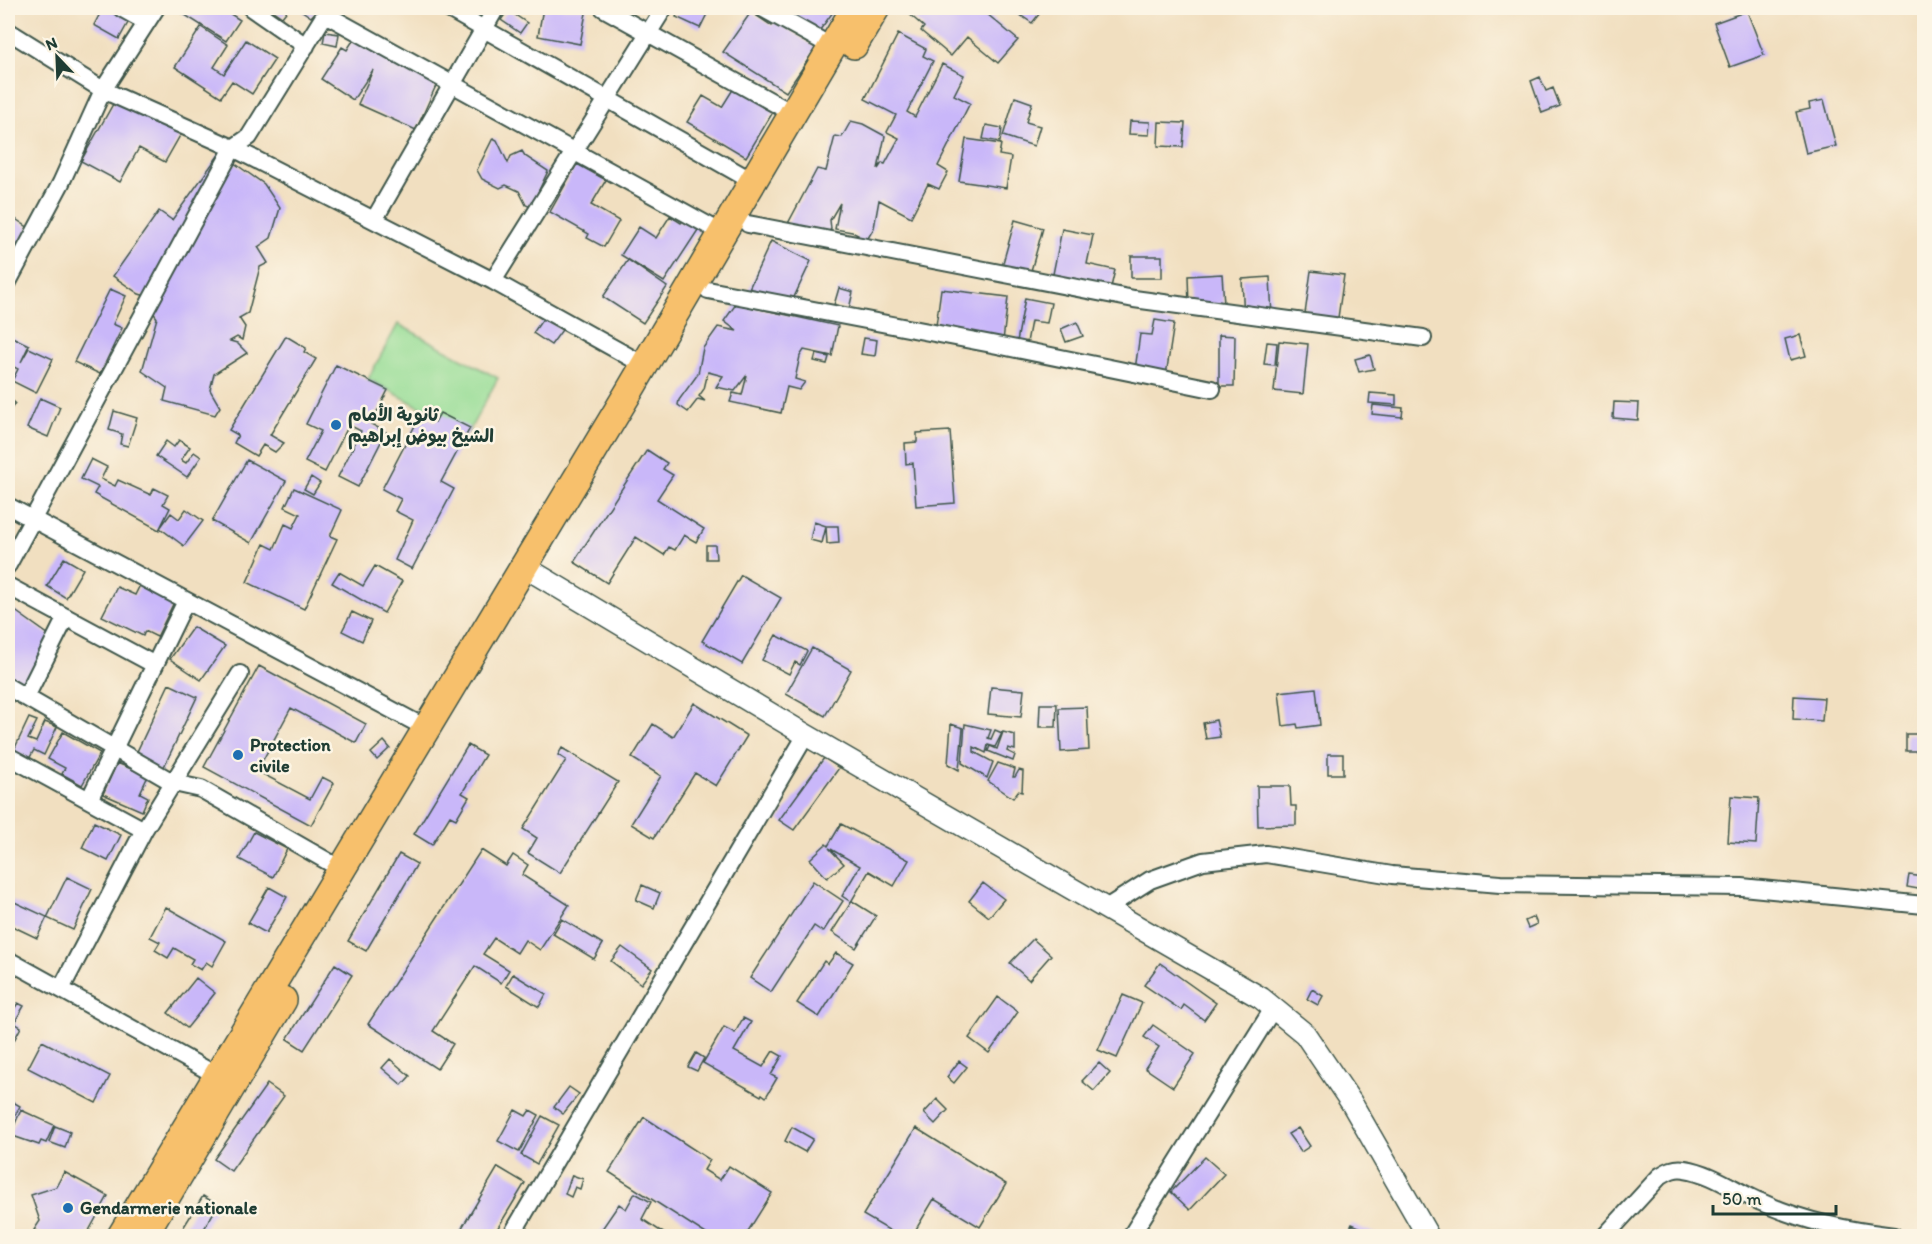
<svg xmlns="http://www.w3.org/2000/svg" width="1932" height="1244" font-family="Itim,'Playpen Sans Arabic',sans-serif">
	<rect width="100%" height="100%" fill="#fcf5e5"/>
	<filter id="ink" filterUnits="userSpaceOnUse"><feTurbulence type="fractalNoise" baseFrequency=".0167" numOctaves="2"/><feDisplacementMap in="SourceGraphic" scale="12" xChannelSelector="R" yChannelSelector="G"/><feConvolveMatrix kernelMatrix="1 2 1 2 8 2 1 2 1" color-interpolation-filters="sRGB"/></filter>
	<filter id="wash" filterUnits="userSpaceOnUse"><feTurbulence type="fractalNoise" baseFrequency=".008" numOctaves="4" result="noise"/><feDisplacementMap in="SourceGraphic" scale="24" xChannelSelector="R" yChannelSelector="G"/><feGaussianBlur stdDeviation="1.35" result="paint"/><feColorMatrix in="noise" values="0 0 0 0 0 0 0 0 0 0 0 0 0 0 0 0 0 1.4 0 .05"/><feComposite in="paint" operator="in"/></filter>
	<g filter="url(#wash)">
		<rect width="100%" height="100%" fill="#f1dfc0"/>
		<path fill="#97dd96" stroke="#5b8d65" stroke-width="1.5" d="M398,324L498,378L468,433L368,379Z"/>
		<g id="blocks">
			<path fill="#c9b7f9" d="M103,8H126L134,12L119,39L94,25Z
				M174,8H221L240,20L226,41Z
				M269,8H289L282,17Z
				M298,8H319L311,17Z
				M543,8H587L580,44L538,36Z
				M681,8H710L700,28L676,17Z
				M779,8H836L817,34Z
				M912,8H980L1018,40L998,63L967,37L951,56L921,31L924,27L908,13Z
				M1010,8H1044L1032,23Z
				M508,10L527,23L520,33L501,20Z
				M1747,11L1764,55L1730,67L1714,23Z
				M751,12L772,26L776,21L816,48L786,92L723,52Z
				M201,27L228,45L214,67L224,74L246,40L275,59L252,94L232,81L221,97L175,67Z
				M325,32L339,34L337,46L323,43Z
				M898,34L926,49L923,56L933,61L907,112L915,117L942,64L964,75L954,95L970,103L938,166L948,172L939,189L928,184L911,217L879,200L874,228L864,245L854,243L858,235L852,232L835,229L840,203L830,220L831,229L825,239L784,231L817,169L826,171L835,136L842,137L851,121L863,124L885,136L878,169L882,163L885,164L899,138L887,132L896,115L865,99Z
				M354,39L380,55L381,53L439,79L416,130L358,104L373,70L353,100L321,79L342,47L347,50Z
				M1540,77L1546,91L1553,88L1560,106L1542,113L1531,81Z
				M737,83L776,107L746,157L687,122L703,96L722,107Z
				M117,97L182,132L165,162L139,148L120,182L81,161Z
				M1015,97L1032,103L1026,122L1040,126L1034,146L1003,136Z
				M1824,100L1836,146L1806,153L1796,112L1810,109L1809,103Z
				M1130,121L1150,122L1149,135L1129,134Z
				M1159,122L1185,123L1183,147L1158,146Z
				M986,125L1002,128L1000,142L983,139Z
				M493,138L497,140L508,163L511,156L522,151L525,156L548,171L531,207L526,205L519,191L506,185L500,188L482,179L477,170Z
				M966,139L1001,144L999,155L1011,157L1006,188L959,181Z
				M220,153L264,184L280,208L271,238L258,247L268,263L260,267L248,313L239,318L245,327L242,340L237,337L230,341L237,343L247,353L214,374L210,390L220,407L215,415L164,401L167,388L142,371L157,318L153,312L157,299L139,294L113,276L159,211L172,220Z
				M577,164L606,180L591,205L619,221L604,247L587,238L589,234L550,212Z
				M8,214L29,228L15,250L11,248L8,253Z
				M670,216L681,223L685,218L700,227L664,282L621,255L639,227L656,238Z
				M1015,220L1043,228L1029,278L1001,270Z
				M1062,229L1093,235L1087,264L1115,270L1109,296L1051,284Z
				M771,241L811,261L786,314L746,295Z
				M1131,256H1162V278H1131Z
				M628,260L667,287L643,323L603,297Z
				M1311,271L1344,275L1337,325L1304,321Z
				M1222,274L1224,304L1189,306L1188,276Z
				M1270,277L1272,317L1244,319L1242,279Z
				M839,288L853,292L849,309L834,305Z
				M110,289L126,296L113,324L122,328L100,374L74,362Z
				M941,289L1008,297L1003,341L935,333Z
				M1025,298L1051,303L1047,323L1031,321L1026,348L1016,347Z
				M736,304L838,326L832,356L804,350L800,356L795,379L805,382L799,390L787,387L781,413L730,402L733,393L742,395L747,375L735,391L716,387L723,376L708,372L704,389L699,396L705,401L698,399L688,412L678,405L679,400L698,374L703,348L718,327L737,331L724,321Z
				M544,317L562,330L551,345L533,333Z
				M1155,320L1174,323L1165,382L1134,377L1140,334L1152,335Z
				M1077,322L1083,336L1066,342L1061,329Z
				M8,335L29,345L21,362L29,348L53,359L36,393L12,381L18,369L8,364Z
				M1219,335L1235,336L1234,386H1219Z
				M1800,335L1806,356L1790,360L1785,339Z
				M286,336L306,348L304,352L316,359L270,435L284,443L275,452L263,445L256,456L234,443L238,435L229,430Z
				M864,338L877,340L875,356L861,354Z
				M1279,341L1308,344L1303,394L1274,391Z
				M1267,342L1277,343L1275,365L1264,364Z
				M816,354L829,357L827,364L814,361Z
				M1370,355L1374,369L1359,372L1355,359Z
				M336,365L388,390L371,424L386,432L358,487L338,477L361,431L349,425L325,472L305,462L321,431L306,424Z
				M1370,393L1396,395V405L1369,403Z
				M8,397L15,403L8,414Z
				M40,398L60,407L48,437L27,428Z
				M1614,402L1639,403L1638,420L1613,418Z
				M1373,405L1403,408L1402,417L1372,414Z
				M114,411L137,418L128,446L120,444L122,434L109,430Z
				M440,413L470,428L441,482L454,489L412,569L395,560L413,520L395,511L401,499L382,489L421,414L435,422Z
				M950,431L955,503L916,506L913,463L906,464L905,443L917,442V433Z
				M179,440L190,447L181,460L186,463L194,452L201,457L187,477L156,456L166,441L174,447Z
				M647,450L667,463L663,469L673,475L657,499L704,529L696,542L684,535L675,550L669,547L664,555L636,537L607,583L574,562Z
				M91,459L107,467L101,479L115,486L118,480L151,495L154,488L168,495L163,504L170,508L159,530L94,494L98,487L81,479Z
				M247,460L286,481L251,543L212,521Z
				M311,477L320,483L313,494L304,489Z
				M294,488L342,510L330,536L337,539L304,609L247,582L264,544L274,549L285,524L293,528L300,514L285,507Z
				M186,509L203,521L184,546L160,528L171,513L179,519Z
				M814,522L826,526H838L839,543L827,544L826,527L822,543L810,540Z
				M706,545H715L716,559H706Z
				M64,558L83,569L66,598L47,586Z
				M375,566L402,581L384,613L332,583L339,572L363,586Z
				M741,575L781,598L742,664L702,641Z
				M142,581L176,598L157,637L145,631L143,636L102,616L117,587L135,595Z
				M14,610L56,640L20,689L8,680V620Z
				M352,612L371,621L362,641L342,631Z
				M193,627L225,646L201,680L170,659Z
				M776,635L807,651L800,665L795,662L789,674L762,660Z
				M812,648L851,670L825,716L786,694Z
				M259,666L366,724L356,743L291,708L257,771L310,799L322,777L334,783L311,825L204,767Z
				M169,684L197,697L161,773L133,760Z
				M991,687L1024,690L1021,717L988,714Z
				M1316,688L1320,725L1298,728L1297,724L1283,726L1279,692Z
				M1794,696L1824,698L1822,721L1793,719Z
				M694,703L747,736L716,786L695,773L654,838L631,824L661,776L632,758L653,724L673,737Z
				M1040,704H1057L1056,727H1039Z
				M1087,707L1089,750L1061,752L1059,708Z
				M29,718L37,721L28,739L36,742L45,722L57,727L44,755L34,750L29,759L13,752Z
				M1216,720L1220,737L1206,739L1203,723Z
				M951,724L963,728L959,770L948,764Z
				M965,724L991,730L988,738L991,739L995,730L1002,733L995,747L988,745L986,753L974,747V752L993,762L987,778L962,763Z
				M63,732L100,753L82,785L62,774L65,768L48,759Z
				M1003,732L1015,735V750L1008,748L1007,751L1015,755L1013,761L988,751L990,746L997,749Z
				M1906,734H1924V751H1906Z
				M384,741L390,748L377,760L371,753Z
				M468,745L485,755L462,793L469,797L456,819L450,816L432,845L414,834Z
				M562,748L618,782L560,873L528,853L537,838L523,829L566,760L558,755Z
				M1328,754H1343V774H1328Z
				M824,758L839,768L794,830L779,820Z
				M117,763L148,776L140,793L148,797L142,811L103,794Z
				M998,763L1015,769L1013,777H1015L1019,770L1023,771L1022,792L1018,791L1013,798L988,781Z
				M1257,786H1290L1291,806H1296V825L1258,826Z
				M1731,796L1759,798L1756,844L1728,842Z
				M94,822L121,835L108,861L82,848Z
				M841,824L909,860L894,886L869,871L851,902L842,896L860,866L829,848L844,864L827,878L810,859L826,844L828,846Z
				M254,832L287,849L273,877L239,859Z
				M481,850L506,866L513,855L528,865L522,875L569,905L540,950L525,940L517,953L494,938L483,954L509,970L501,983L475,966L433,1031L453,1044L437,1069L368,1024Z
				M399,854L417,864L366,951L348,941Z
				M1909,875L1924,877V890L1907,887Z
				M67,877L92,889L73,930L47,918Z
				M813,881L843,901L823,932L814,926L771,992L750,978Z
				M983,883L1004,899L989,917L969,901Z
				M642,885L660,893L654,908L636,900Z
				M269,887L287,897L266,933L248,923Z
				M8,899L47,917L37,938L8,924L11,916L8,914Z
				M852,901L876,916L856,948L832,932Z
				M166,907L226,941L212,966L206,962L201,970L190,964L193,959L174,948L168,958L155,950L160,942L150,937Z
				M1534,917L1537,924L1528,928L1525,921Z
				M562,919L603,944L594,959L553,934Z
				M1033,939L1051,955L1029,980L1010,963Z
				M622,947L652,969L641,984L611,961Z
				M836,953L853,963L819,1017L797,1003L824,961L828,964Z
				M1160,963L1216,1003L1204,1020L1184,1005L1181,1010L1144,985Z
				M335,964L352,975L304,1050L287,1039Z
				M513,974L546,994L539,1007L506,986Z
				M196,978L215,993L187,1028L168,1013Z
				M1312,989L1323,996L1318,1005L1307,999Z
				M1123,995L1142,1003L1117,1058L1098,1050Z
				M998,997L1018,1012L989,1053L969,1038Z
				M18,1003L24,1006L14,1023L21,1027L8,1052V1018Z
				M743,1018L751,1022L734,1051L763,1067L773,1051L782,1056L771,1075L777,1078L766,1097L762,1094L761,1096L703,1063L724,1027L735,1033Z
				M1153,1025L1195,1054L1173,1087L1145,1068L1159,1047L1144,1037Z
				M42,1041L110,1076L96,1103L28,1068Z
				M696,1053L704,1058L697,1071L688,1067Z
				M390,1059L410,1076L402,1085L382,1068Z
				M959,1061L967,1067L954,1083L947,1077Z
				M1099,1063L1110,1073L1094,1091L1082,1081Z
				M267,1084L284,1096L231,1171L214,1159Z
				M569,1087L579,1094L563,1114L554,1107Z
				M8,1099L20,1106L8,1128Z
				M937,1099L948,1110L935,1124L924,1113Z
				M21,1110L54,1125L46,1143L41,1141L39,1145L10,1135Z
				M515,1110L526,1116L530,1110L539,1115L519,1152L498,1141Z
				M542,1116L559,1125L537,1164L521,1155Z
				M644,1117L710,1160L704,1170L720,1180L729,1166L772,1193L745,1236H709L609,1172Z
				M55,1126L70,1132L65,1148L49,1142Z
				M792,1127L813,1139L805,1152L785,1141Z
				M916,1128L1006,1184L980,1227L934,1199L912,1236H899L863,1215Z
				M1298,1128L1310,1146L1301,1152L1288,1134Z
				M1205,1157L1224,1174L1190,1210L1171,1192Z
				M498,1167L525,1183L493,1236H469L460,1231Z
				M64,1172L108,1196L86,1236H46L34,1230L40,1221L31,1195L56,1187Z
				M572,1175L583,1179L580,1189L575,1187L571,1197L565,1194Z
				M635,1193L651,1202L642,1219L668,1236H597L619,1204L626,1209Z
				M203,1196L218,1205L200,1236H178Z
				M1352,1224L1380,1236H1346Z"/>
		</g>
	</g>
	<g filter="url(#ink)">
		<use href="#blocks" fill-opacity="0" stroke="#3e5549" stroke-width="1.5"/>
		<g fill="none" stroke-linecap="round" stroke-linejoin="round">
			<g stroke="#3e5549" stroke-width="20">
				<path id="minor" d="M121,8L146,22
					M251,8L306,46
					M447,8L752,181
					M603,8L792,113
					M762,8L831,46
					M325,14L722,233
					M8,31L103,90L233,148L493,281L644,365
					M374,220L496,8
					M748,224L1134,299L1423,338
					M493,281L664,8
					M8,282L61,183L103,90L156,8
					M708,290L997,345L1212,389
					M8,506L426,728
					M8,565L233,148L249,137L329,8
					M8,586L155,665
					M8,687L174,783L201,789L341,869
					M26,697L66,617
					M8,756L144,830
					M89,800L186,601
					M1106,908L1150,880L1203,861L1266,854L1392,875L1500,884L1742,887L1924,905
					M8,960L216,1075
					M61,989L144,830L240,674
					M511,1236L806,735
					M1131,1236L1274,1007
					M1605,1236L1660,1176C1668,1171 1675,1167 1685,1169C1712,1173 1737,1192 1761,1202C1804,1222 1847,1230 1894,1236"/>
			</g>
			<g stroke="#3e5549" stroke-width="24">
				<path id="tertiary" d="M523,566L806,735L1261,998L1305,1034L1351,1102L1428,1236"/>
			</g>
			<g stroke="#3e5549" stroke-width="30">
				<path id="primary" d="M854,45L876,8
					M121,1236L627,395L855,8
					M143,1236L283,1000"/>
			</g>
			<use href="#minor" stroke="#fff" stroke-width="16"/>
			<use href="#tertiary" stroke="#fff" stroke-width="21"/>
			<use href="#primary" stroke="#f7c06c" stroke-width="27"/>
		</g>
	</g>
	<g fill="#1f6fb2" stroke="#fcf5e5" stroke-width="2">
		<circle cx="336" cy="425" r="6"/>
		<circle cx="238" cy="755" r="6"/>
		<circle cx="68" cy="1208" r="6"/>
	</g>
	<g text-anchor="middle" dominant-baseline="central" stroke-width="5" stroke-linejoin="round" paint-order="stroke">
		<g font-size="18" font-weight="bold" fill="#1f3d34" stroke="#fcf5e5" text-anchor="start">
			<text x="348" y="415">ثانوية الأمام<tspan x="348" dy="21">الشيخ بيوض إبراهيم</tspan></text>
			<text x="250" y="745">Protection<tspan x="250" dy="21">civile</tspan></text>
			<text x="80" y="1208">Gendarmerie nationale</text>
		</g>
	</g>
	<rect width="1932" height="1244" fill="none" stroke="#fcf5e5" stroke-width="30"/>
	<g transform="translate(57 57) rotate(337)" stroke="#fcf5e5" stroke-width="4.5" paint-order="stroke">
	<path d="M0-4.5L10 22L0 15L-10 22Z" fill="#1f3d34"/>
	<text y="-9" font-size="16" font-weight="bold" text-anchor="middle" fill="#1f3d34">N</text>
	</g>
	<path d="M1713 1205v9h123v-9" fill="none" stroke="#1f3d34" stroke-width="3"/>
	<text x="1722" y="1205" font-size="18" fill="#1f3d34" stroke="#fcf5e5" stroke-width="4.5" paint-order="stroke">50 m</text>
</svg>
